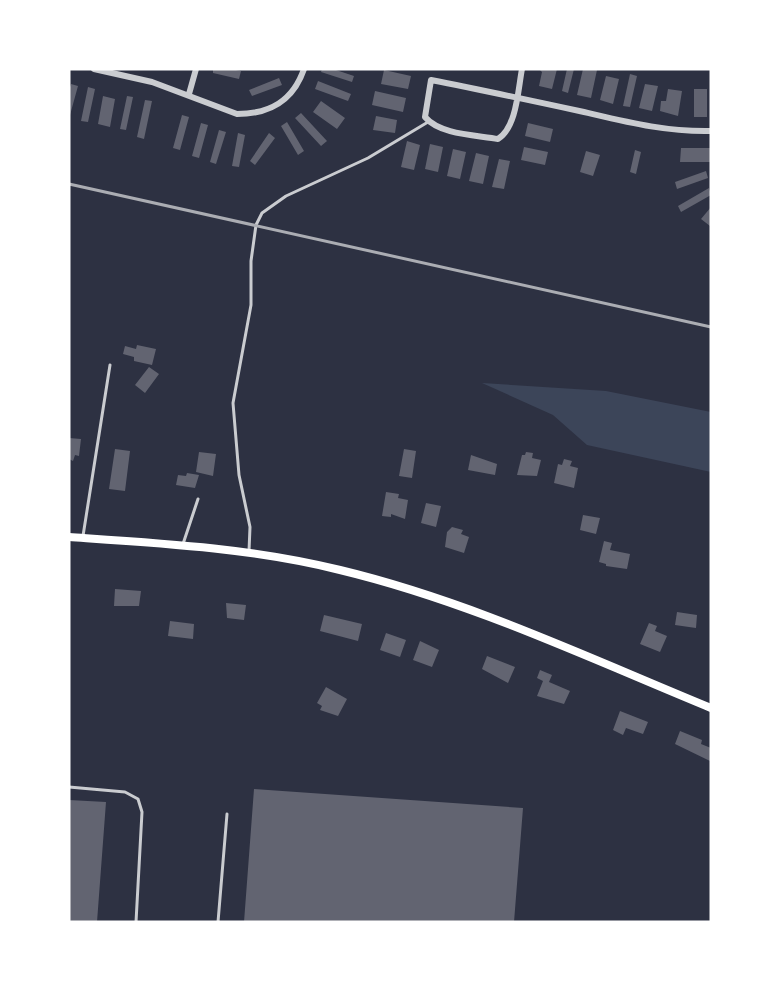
<svg xmlns="http://www.w3.org/2000/svg" width="780" height="991" font-family="Poppins,sans-serif">
	<rect width="100%" height="100%" fill="#2d3142"/>
	<path fill="#3c4559" d="M482,383L606,391L711,412V472L587,445L553,415Z"/>
	<path fill="#626471" d="M213,69H231L241,71L239,79L213,73Z
		M322,69H333L354,76L352,82L321,72Z
		M539,69H557L552,89L539,86L542,72Z
		M567,69H574L568,93L562,91Z
		M583,69L597,70L591,98L577,95Z
		M384,70L411,76L408,89L381,84Z
		M630,74L637,76L630,107L623,106Z
		M606,76L619,79L613,104L600,100Z
		M279,78L282,85L252,96L249,90Z
		M318,81L351,94L348,101L315,89Z
		M71,84L78,86L70,115L69,90Z
		M645,84L658,86L652,111L639,108Z
		M88,87L95,89L88,122L81,121Z
		M668,89L682,91L678,116L660,111L661,101H666Z
		M694,89H707V117H694Z
		M375,91L406,98L403,112L372,105Z
		M103,96L115,99L110,127L98,124Z
		M127,96L133,97L126,130L120,129Z
		M145,100L152,101L144,139L137,137Z
		M321,101L345,118L337,129L313,112Z
		M301,113L327,141L321,146L295,118Z
		M182,115L189,117L180,150L173,148Z
		M376,116L397,120L395,133L373,130Z
		M287,122L304,151L298,155L281,126Z
		M201,123L208,125L199,158L192,156Z
		M528,123L553,129L550,142L525,136Z
		M219,130L226,132L216,164L210,162Z
		M238,133L245,135L239,167L232,166Z
		M269,133L275,138L255,165L250,161Z
		M407,141L420,145L414,170L401,167Z
		M430,144L443,147L438,172L425,169Z
		M524,147L548,152L545,165L521,160Z
		M681,148H710V162H680Z
		M453,149L466,152L460,179L447,176Z
		M635,150L641,152L636,174L630,172Z
		M586,151L600,155L593,176L580,172Z
		M476,153L489,156L483,184L469,181Z
		M499,159L510,161L504,189L492,187Z
		M706,171L708,178L677,189L675,182Z
		M709,188L711,195L681,212L678,206Z
		M711,207V225L710,226L701,219Z
		M137,345L156,349L152,365L134,361V357L123,354L125,346L136,349Z
		M149,367L159,374L145,393L135,385Z
		M69,438L81,439L79,456L75,455L73,461L69,459Z
		M115,449L130,451L125,491L109,489Z
		M404,449L416,451L412,478L399,476Z
		M199,452L216,454L213,476L196,472Z
		M526,452L533,453L532,458L541,460L537,476L517,475L522,455H525Z
		M471,455L497,464L495,475L468,470Z
		M564,459L572,461L570,466L578,468L574,488L554,483L558,464L562,465Z
		M187,473L199,475L195,488L176,485L178,475L186,476Z
		M386,492L399,494L398,498L408,500L405,519L391,514V517L382,516Z
		M426,503L441,506L436,527L421,523Z
		M583,515L600,518L596,534L580,530Z
		M452,527L463,530L461,534L469,537L464,553L445,547L447,532Z
		M604,541L612,543L610,550L630,554L627,569L606,566V564L599,562Z
		M115,589L141,591L139,606H114Z
		M226,603L246,605L244,620L227,618Z
		M677,612L697,615L696,628L675,625Z
		M324,615L362,624L358,641L320,631Z
		M170,621L194,624L193,639L168,636Z
		M649,623L657,626L655,631L667,636L660,652L640,644Z
		M386,633L406,640L400,657L380,650Z
		M420,641L439,650L432,667L413,660Z
		M487,656L515,667L508,683L482,669Z
		M540,670L552,675L549,682L570,691L564,704L537,696L543,681L537,678Z
		M326,687L347,699L338,716L320,710L322,706L317,703Z
		M620,711L648,722L643,734L626,728L623,735L613,730Z
		M680,731L702,740L701,744L711,748L710,761L675,744Z
		M254,789L523,808L514,922H244Z
		M69,800L106,802L97,922H69Z"/>
	<g fill="none" stroke-linecap="round" stroke-linejoin="round">
		<path stroke="#caccd0" stroke-width="3" d="M83,536L110,365
			M183,544L198,499
			M249,551L250,527L239,475L233,403L251,305V261L256,225L262,213L286,196L368,158L428,122
			M69,787L125,792L138,799L142,812L136,922
			M218,922L227,814"/>
		<path stroke="#caccd0" stroke-width="6" d="M94,69L152,82L237,114C270,114 293,101 304,69
			M522,69C518,89 517,127 498,139C477,135 440,135 425,117L431,80C482,90 533,101 584,112C627,122 666,132 711,131
			M189,94L196,69"/>
		<path stroke="#fff" stroke-width="8" d="M69,537C159,543 252,548 340,570C469,601 589,658 711,708"/>
		<path stroke="#abadb3" stroke-width="3" d="M69,184L711,327"/>
	</g>
	<rect width="780" height="991" fill="none" stroke="#ffffff" stroke-width="141"/>
</svg>
